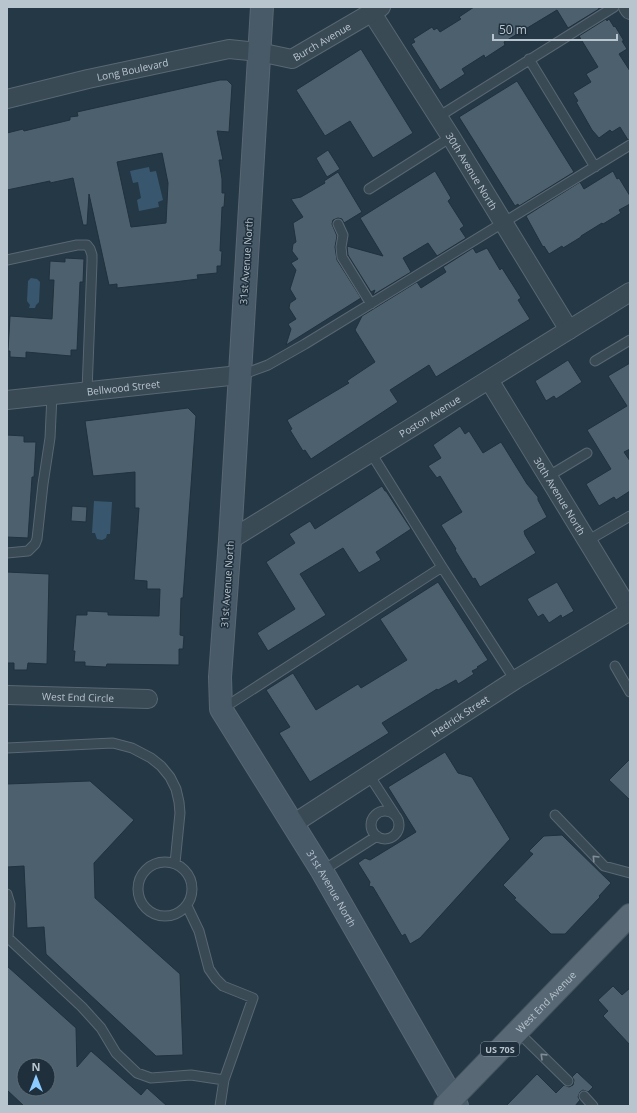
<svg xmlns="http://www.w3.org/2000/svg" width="637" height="1113" font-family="'Open Sans',sans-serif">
	<rect width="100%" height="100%" fill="#253846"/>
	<path fill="#38576e" d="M149,167L150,172L156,171L163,200L158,202L159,207L139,211L137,200L141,198L138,182L133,183L130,171Z
		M31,278L37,279L40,282L39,302L36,305L35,308H29L30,305L27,301L28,281Z
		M94,501L112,502L110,534H107L106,538L102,540L97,539L95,533H92Z"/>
	<path fill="#4c606e" stroke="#21313d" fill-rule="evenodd" d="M474,7H598L599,9L568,28L557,10L504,42L505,45L485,58L484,55L462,69L465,74L440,90L411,44L415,42L413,39L432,27L434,30L437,28L440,32L461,19L459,17Z
		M606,19L607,21L609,19L614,27L615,26L624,41H622L627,49L619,54L630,71V139L628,140L620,127L612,132L610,130L599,138L592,130L576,102L578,101L573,93L591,82L586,74L598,67L579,36Z
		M361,49L413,133L373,158L350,121L325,136L296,90Z
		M220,80H227L232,85L229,132L217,131L223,160H219L222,179V193H225L224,207H222L220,251H222L221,266H217V273L197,275L198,279L174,282L117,288V284L109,285L89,194L87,225H83L73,178L50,183V181L7,190V133L23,129L24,131L70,120V117L78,116L77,112ZM162,153L168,183L166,223L131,227L117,162Z
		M517,81L574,172L519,206L518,204L515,206L459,117Z
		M328,150L340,169L327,177L316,158Z
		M435,171L451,198L448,201L464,226L460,229L466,238L437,256L428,243L403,258L411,272L373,295L375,290L371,292L348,255L347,246L383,256L360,218Z
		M613,171L617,179L619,178L630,196V204L619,210L621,213L603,224L602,223L581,236V237L563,248L562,246L549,254L544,246L543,247L526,216L580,182L584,189Z
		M338,172L362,212L344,223L342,219L338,218L333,220L332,224L337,236L335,247L337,260L361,298L286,345L291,329L288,324L296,319L289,308L290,303L296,299L290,289L296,270L291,263L298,259L292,251L293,244L296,242L293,223L303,217L291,199L301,197L325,183L324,181Z
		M473,248L476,253L487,248L500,270L502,268L521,298L518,300L530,319L436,377L429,365L390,390L398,402L311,459L305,450L303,451L290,430L292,429L287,420L349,383L347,381L351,378L375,362L355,330L362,316L417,282L421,288L446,272L443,267Z
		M65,258L84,259L83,282H80L77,350H71V356L26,352V358L10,357V351H8L10,316L52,319L54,280H49L50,261L65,262Z
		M568,360L582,382L556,399L554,396L546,401L535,381Z
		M630,363V449L624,452L630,461V491L616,500L614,497L599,506L586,484L611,469L587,430L627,406L608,376Z
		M188,408L196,416L183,598H181L180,635L184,636L183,649H179V665L107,664L106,667L85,666V662H74L75,651H73L76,615H87V611L108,612V615L159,616L160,589H147V581L134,580L139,508H135V472L93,476L85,421Z
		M460,426L465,434L469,431L483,453L501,442L527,484L538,497V500L547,517L524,531L525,535L536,553L480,587L475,578L473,579L455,550L456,549L441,525L462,512L440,476L437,478L428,466L441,458L433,445Z
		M7,435L24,436V442H36L34,477H32L28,538L7,537Z
		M382,486L385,491H386L411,529L376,552L381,560L359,573L343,548L300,574L326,615L268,651L257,633L295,609L266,562L295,543L289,534L310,521L315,529Z
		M72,506L87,507L86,522L71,521Z
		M7,572L49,574L47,664L28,663L27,670H14V663H7Z
		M438,582L488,660L477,667L478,668L472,671L474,674L463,681L458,684L456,680L438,690L437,689L382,723L389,733L310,782L279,733L290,727L266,690L293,673L316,710L358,684L361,688L407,660L380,619Z
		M557,582L574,611L562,618L561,615L549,623L543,614L538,617L527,599Z
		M445,752L458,773L472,777L510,839L420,938L410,944L405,934L402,936L373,887L369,886L370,882L358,863L365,858L370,860L416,832L388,787Z
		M630,759V800L609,780Z
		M90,781L134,820L94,863L95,898L180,974L183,1055L156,1056L46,954L44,927L27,928L24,866L7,867V784Z
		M562,835L611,883L599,896L600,897L565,934H551L514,899L516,898L503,885L533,854L529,851L544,836Z
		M7,966L76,1028L77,1067L91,1051L141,1095L147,1088L167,1106H24L7,1090ZM24,1065H48V1089H24Z
		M613,986L622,995L630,988V1045L603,1016L608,1011L598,1000Z
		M577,1072L593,1087L588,1092L583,1090L580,1092L578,1097L580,1100L575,1106H506L537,1074L556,1093L564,1085L569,1087L573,1085L574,1080L572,1077Z"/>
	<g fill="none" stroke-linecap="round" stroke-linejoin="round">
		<g stroke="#596772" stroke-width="11">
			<path id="service" d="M529,59L595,167
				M438,117L614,7
				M369,189L451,137
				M338,224L343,235L341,247L342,257L371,304
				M7,260L77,245H87L90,249L92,255V262L87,391
				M595,361L630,340
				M241,375L268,365L305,344L630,145
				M371,453L442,567L515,680
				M547,477L587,453
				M587,541L630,516
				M7,553L28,551L35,544L37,539L43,484L50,438L52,395
				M615,666L630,692
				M222,709L442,567
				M7,748L113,743L132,748L151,758L161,766L170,777L176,789L179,802L180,813L175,863
				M369,775L395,815
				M371 825a14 14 0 1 1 28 0a14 14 0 1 1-28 0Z
				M555,815L604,866L630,873
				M138 889a27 27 0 1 1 54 0a27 27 0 1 1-54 0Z
				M322,871L377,836
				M7,894L10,904L8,938
				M187,906L199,931L209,969L216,979L223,986L253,998L224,1080L220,1106
				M7,937L82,1007L101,1028L116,1053L137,1073L151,1078L191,1075L224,1080
				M517,1031L568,1081
				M584,1096L593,1106"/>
		</g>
		<g stroke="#596772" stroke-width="20">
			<g id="minor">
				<path d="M628,7L630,10"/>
				<path id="s1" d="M372,13L451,137L569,330"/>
				<path id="s2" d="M7,99L88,79L229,49L259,52L292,59L381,7"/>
				<path id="s3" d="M489,380L630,611"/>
				<path id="s4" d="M7,400L239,375"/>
				<path id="s5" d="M230,540L630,292"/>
				<path id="s6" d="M7,695L148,699"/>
				<path id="s7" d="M293,824L515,680L630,611"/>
			</g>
		</g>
		<g stroke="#596772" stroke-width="24">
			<g id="secondary">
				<path id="s8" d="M262,7L230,540L220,677L221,709L322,871L457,1106"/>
			</g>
		</g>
		<g stroke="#44535e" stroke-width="24">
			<g id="primary">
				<path id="s9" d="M445,1106L630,915"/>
			</g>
		</g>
		<use href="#service" stroke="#3a4a55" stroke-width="9"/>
		<use href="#minor" stroke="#3a4a55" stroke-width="18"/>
		<use href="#secondary" stroke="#485968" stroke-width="22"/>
		<use href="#primary" stroke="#586975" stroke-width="22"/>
	</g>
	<defs><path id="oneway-chevron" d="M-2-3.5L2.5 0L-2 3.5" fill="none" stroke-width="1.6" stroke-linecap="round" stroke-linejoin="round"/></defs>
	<g stroke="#7f8d98">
		<use href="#oneway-chevron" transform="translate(595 858) rotate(-134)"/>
		<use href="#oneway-chevron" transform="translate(543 1056) rotate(-136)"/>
	</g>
	<g text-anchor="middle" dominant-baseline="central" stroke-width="3" stroke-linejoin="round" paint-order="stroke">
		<rect fill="#1f2f3b" stroke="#8a97a2" stroke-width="1" x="481" y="1042" width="38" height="14" rx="3"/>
		<g font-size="9" font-weight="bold" fill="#b8c4ce">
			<text x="500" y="1049">US 70S</text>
		</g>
		<g font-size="10" fill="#b8c4ce" stroke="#1f2f3b">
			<text stroke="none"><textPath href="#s2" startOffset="326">Burch Avenue</textPath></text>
			<text stroke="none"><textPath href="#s2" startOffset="129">Long Boulevard</textPath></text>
			<text stroke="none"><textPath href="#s1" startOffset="187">30th Avenue North</textPath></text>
			<text transform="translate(246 261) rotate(-86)">31st Avenue North</text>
			<text stroke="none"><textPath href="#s4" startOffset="117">Bellwood Street</textPath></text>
			<text stroke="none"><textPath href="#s5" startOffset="235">Poston Avenue</textPath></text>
			<text stroke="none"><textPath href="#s3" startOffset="136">30th Avenue North</textPath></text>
			<text transform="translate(227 584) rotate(-86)">31st Avenue North</text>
			<text stroke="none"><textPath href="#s6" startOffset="71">West End Circle</textPath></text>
			<text stroke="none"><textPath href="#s7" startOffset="199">Hedrick Street</textPath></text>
			<text stroke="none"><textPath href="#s8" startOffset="914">31st Avenue North</textPath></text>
			<text stroke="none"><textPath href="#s9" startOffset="145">West End Avenue</textPath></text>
		</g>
	</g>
	<rect width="637" height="1113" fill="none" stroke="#b8c4ce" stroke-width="16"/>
	<g transform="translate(36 1077)"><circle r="19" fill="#1f2f3b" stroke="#5c6b76"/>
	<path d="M0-3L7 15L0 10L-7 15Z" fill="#8ccbff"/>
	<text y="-6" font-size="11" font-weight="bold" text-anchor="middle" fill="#b8c4ce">N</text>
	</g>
	<path d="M493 34v6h124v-6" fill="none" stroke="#b8c4ce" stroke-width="2"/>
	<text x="499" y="34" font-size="12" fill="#b8c4ce" stroke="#1f2f3b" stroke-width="3" paint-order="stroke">50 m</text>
</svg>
